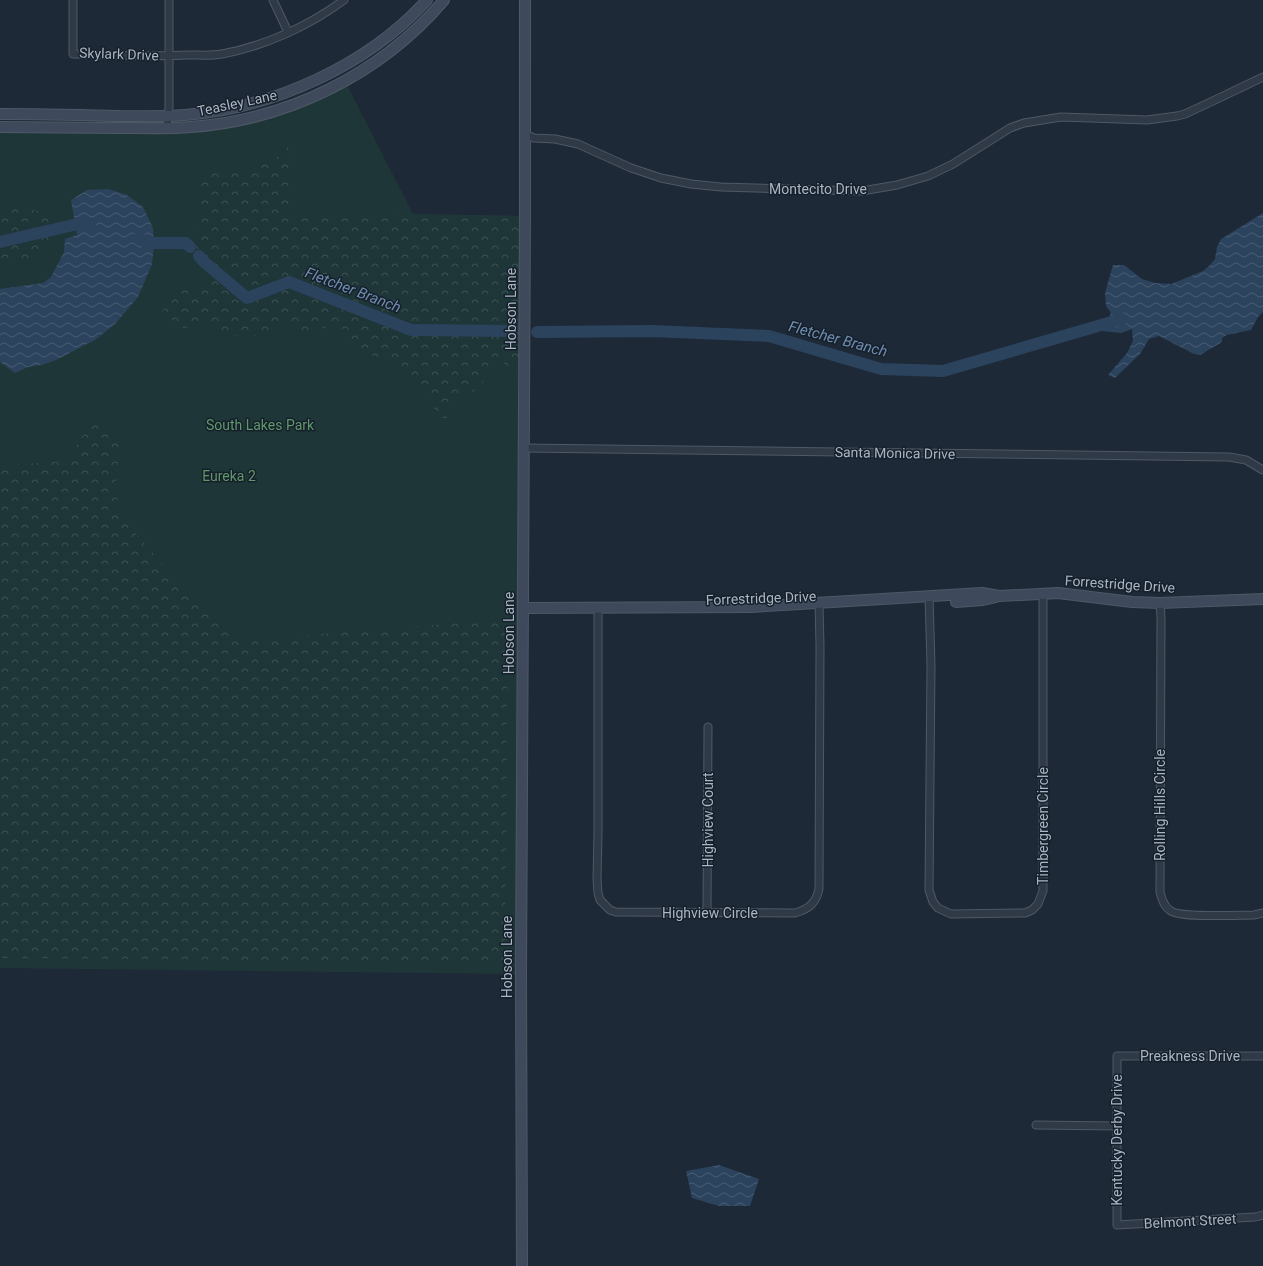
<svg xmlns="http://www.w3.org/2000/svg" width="1263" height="1266" font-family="Roboto,sans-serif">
	<defs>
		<pattern id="forest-crowns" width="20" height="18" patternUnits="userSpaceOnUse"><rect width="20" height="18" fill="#1f3638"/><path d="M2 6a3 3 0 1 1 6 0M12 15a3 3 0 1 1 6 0" fill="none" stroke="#3d5153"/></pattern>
		<pattern id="water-waves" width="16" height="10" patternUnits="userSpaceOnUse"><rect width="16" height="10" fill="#2c435e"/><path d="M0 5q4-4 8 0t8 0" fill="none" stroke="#485c74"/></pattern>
	</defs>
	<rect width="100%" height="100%" fill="#1d2937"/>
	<path fill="#1f3638" d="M345,81L413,214L522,216L517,974L0,968V128H167L235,121Z"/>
	<path fill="url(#forest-crowns)" d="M292,143L289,218L396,216L401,208L413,214L522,216L519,363L515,371L508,368L503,362L495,367L479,387L449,408L447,418H440L419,385L400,376L396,365L379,360L352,341L350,330L327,327L304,333L286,323L262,336H233L207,325L198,327L182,328L162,312C172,296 176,289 196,288L204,278L215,273L204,259L192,256L201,219V185L212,172L225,168L236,172L273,160Z
		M10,209C32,210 44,208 61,224L60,230L40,256L27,265L9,260L0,267V213Z
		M98,422L121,443L116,474L118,512L140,539L234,641L508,619L505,962L0,958V466L76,460L77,441Z"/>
	<path fill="url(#water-waves)" d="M108,189L127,195L143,207L153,228L154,245L152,264L138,297L115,324L95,340L56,360L42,365L28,367L15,373L0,362V289L43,283L51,277L64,252L65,239L77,235L71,200L87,190Z
		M1263,213V312L1258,317L1251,330L1227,335L1222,338V342L1200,355L1194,354L1159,336L1149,339L1140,354L1115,378L1108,375L1127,353L1133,341L1132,329L1121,333L1102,331L1111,313L1106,306L1105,293L1113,265H1124L1142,279L1155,283L1171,284L1181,280L1203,271L1209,266L1215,259L1217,247L1221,239Z
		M719,1165L759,1179L750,1206H719L692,1198L686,1171Z"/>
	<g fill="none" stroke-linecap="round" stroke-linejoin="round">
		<path stroke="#2c435e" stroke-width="12" d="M139,239L150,243H186L190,247
			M0,242L82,223L90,225
			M199,256L204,262L247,298L289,282L411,330L514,331
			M537,332L652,331L769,336L881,369L943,371L1122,319"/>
		<g stroke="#4e5866" stroke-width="9">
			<path id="street" d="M73,0V54C111,55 150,57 189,55C199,55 211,56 222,54C265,46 309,26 344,0
				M273,0L288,32
				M167,128L169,108V0
				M524,134L534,138L555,139L578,144L631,168L661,178L691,184L721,187L862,191L897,185L928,176L953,164L1010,128L1024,123L1061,117L1147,120L1177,116L1185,114L1217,99L1263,77
				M524,448L1229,457L1246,460L1263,470
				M929,597L931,665L929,890L933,902L938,908L951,914L1025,913L1032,910L1038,904L1043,891V593
				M1160,603L1161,617L1160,892C1162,899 1164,907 1171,911C1181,918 1238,915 1254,915L1263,913
				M598,608V833L597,879L598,893L600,900L610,910L616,912L795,913C809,909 816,903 819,889L820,646L819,604
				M707,913L708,727
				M1263,1056H1117V1225L1255,1217L1263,1215
				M1036,1125L1117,1126"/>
		</g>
		<g stroke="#4e5866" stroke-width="12">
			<path id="secondary" d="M0,114C40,114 79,115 119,116C141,116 163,117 185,115C273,108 367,66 427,0
				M0,127C39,127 79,128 118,128C142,128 167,129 191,127C288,120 381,74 444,0
				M956,602L983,600L996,597
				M523,608L750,607L982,593L999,596L1058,593L1132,602L1160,603L1263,599
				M522,1266L521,974L525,216V0"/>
		</g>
		<use href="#street" stroke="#303a47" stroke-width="7"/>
		<use href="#secondary" stroke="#3e495b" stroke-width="10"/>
	</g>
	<g text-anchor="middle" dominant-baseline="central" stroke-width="3" stroke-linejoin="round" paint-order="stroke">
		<g font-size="14" fill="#aab5c5" stroke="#16202b">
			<text transform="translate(119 54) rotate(2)">Skylark Drive</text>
			<text transform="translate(237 103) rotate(-12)">Teasley Lane</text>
			<text x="818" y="189">Montecito Drive</text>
			<text transform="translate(511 309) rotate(-90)">Hobson Lane</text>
			<text transform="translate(895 453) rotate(1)">Santa Monica Drive</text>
			<text transform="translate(1120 584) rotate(4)">Forrestridge Drive</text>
			<text transform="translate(761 598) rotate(-2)">Forrestridge Drive</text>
			<text transform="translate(509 633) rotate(-90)">Hobson Lane</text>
			<text transform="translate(1160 805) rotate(-90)">Rolling Hills Circle</text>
			<text transform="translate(708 820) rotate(-90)">Highview Court</text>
			<text transform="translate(1043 826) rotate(-90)">Timbergreen Circle</text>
			<text x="710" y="913">Highview Circle</text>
			<text transform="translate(507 957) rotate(-90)">Hobson Lane</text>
			<text x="1190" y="1056">Preakness Drive</text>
			<text transform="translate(1117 1140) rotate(-90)">Kentucky Derby Drive</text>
			<text transform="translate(1190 1221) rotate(-3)">Belmont Street</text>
		</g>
		<g font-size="14" fill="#60976b" stroke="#16202b">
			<text x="260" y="425">South Lakes Park</text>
			<text x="229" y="476">Eureka 2</text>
		</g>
		<g font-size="15" font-style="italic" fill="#6f8db1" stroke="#16202b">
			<text transform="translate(353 290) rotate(21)">Fletcher Branch</text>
			<text transform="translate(838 339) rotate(15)">Fletcher Branch</text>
		</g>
	</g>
</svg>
